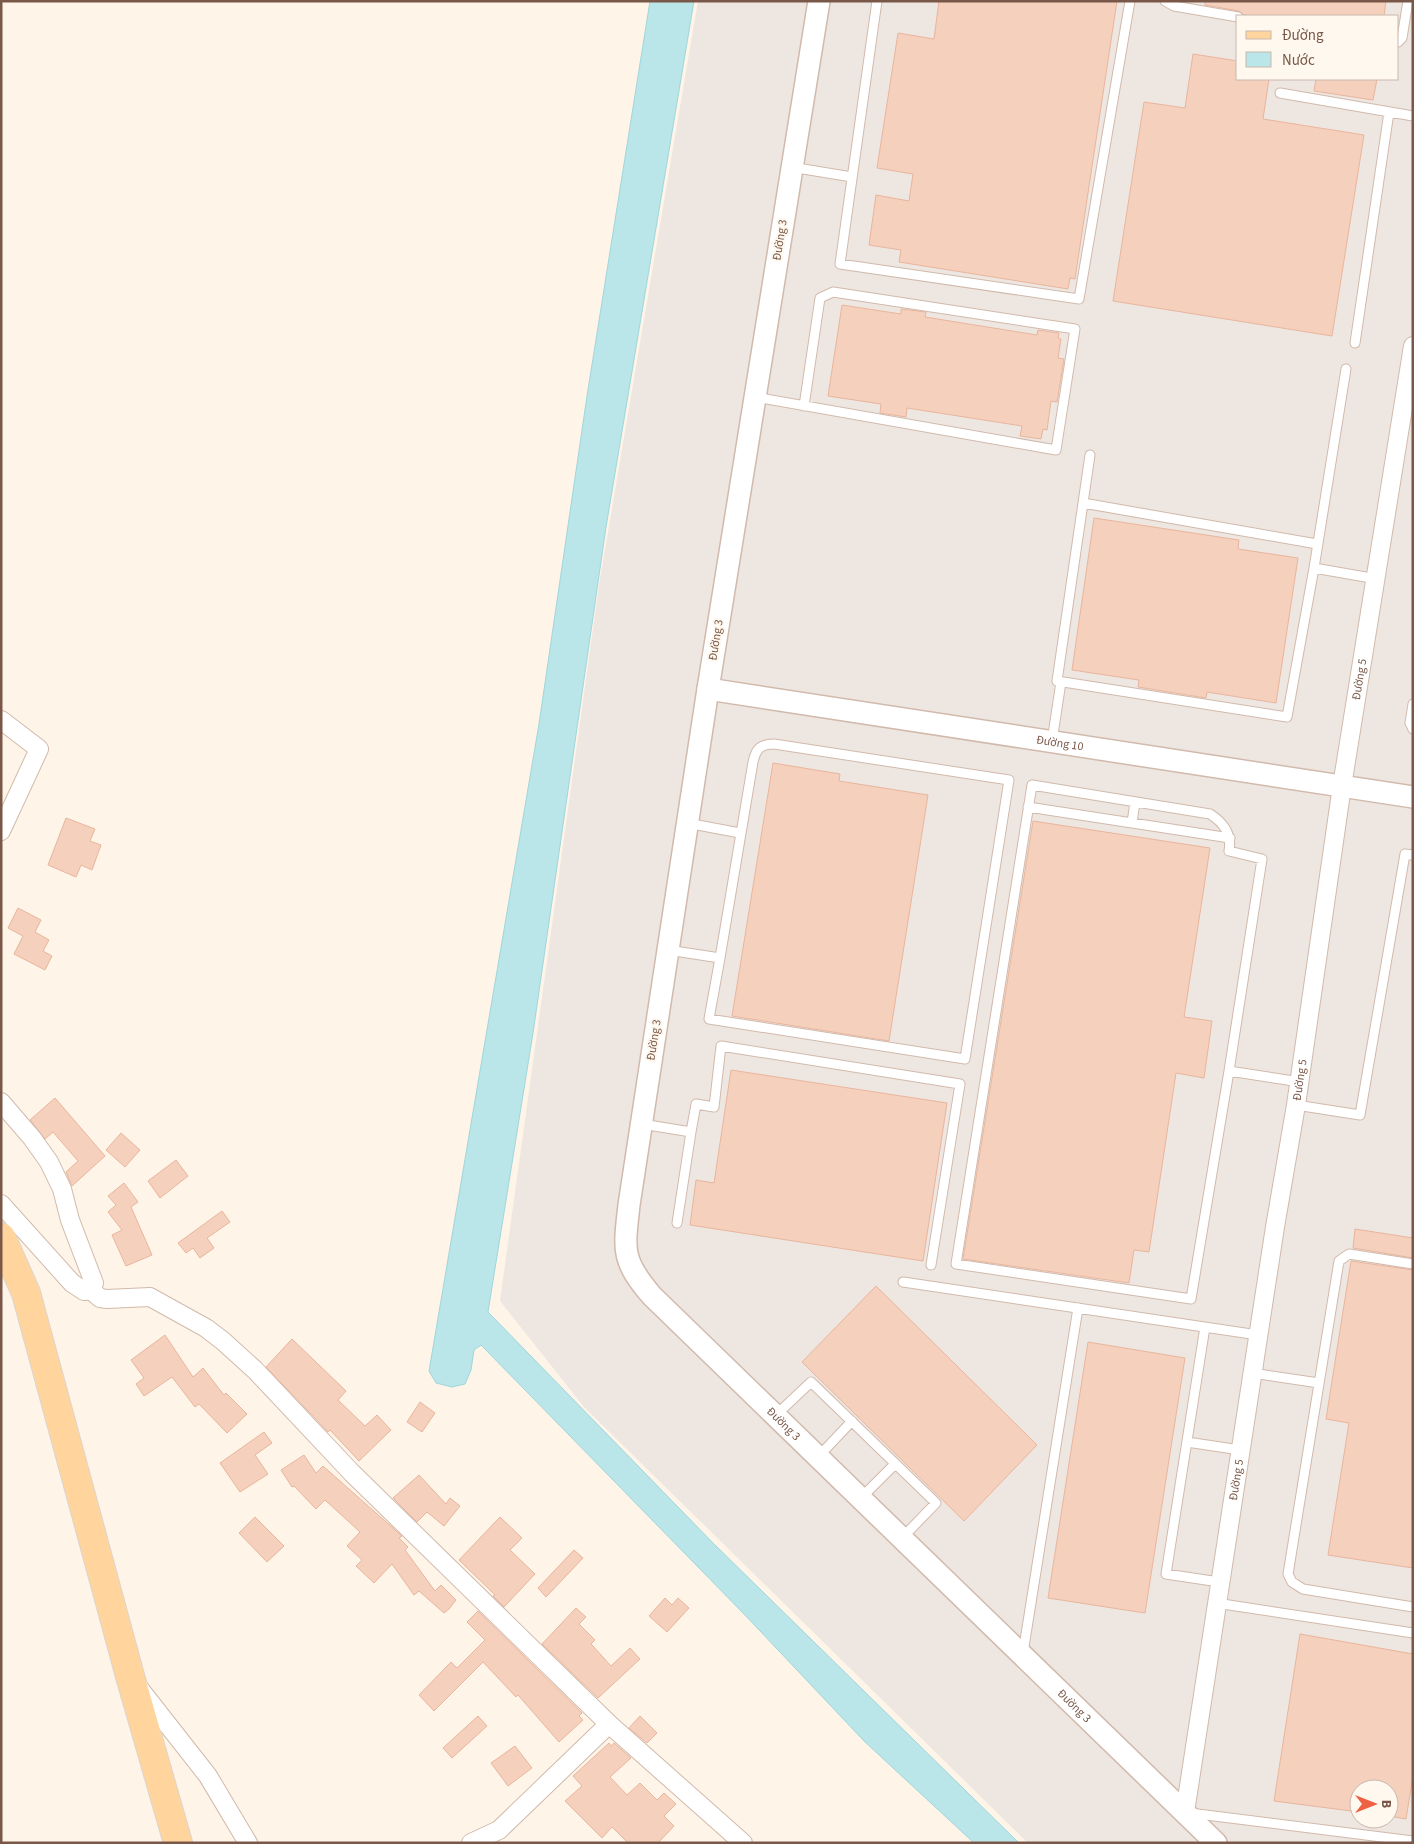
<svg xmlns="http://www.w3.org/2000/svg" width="1414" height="1844" font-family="'Source Sans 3',sans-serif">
	<rect width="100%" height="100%" fill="#fef4e7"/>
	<path fill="#eee6e1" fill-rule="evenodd" d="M698,1H1413V1843H1028L584,1407L500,1301L599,585ZM1238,16H1398V79H1238ZM1359,1789H1389V1819H1359Z"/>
	<path fill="#bae5e9" stroke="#9fd6dc" d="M650,1H694L606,527L533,1033L488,1312L714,1544L1019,1843H974L864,1741L744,1614L481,1345L474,1350L471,1370L465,1384L452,1387L436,1383L429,1371L539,724L587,396Z"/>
	<path fill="#f5d0bd" stroke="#e9b59c" d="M939,1H1117L1075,279L1070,278L1068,289L899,262L901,250L869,245L876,195L909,201L913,174L877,168L898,33L934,39Z
		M1205,1H1386L1384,16H1254L1244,15L1239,11L1205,5Z
		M1193,54L1238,61V79H1269L1263,119L1364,135L1332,336L1113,301L1144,102L1185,108Z
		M1316,79H1377L1373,100L1314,91Z
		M842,305L901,314V309L926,312L925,317L1037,335L1038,330L1059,333L1058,338L1061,339L1058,358L1064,359L1057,402L1051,401L1047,430L1043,429L1041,439L1020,436L1022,426L907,408L906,417L880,413L881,404L828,396Z
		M1094,518L1239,540L1238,549L1298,558L1276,703L1207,692L1206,698L1138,687L1139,680L1072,670Z
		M773,763L840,774L839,781L928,795L889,1041L732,1016Z
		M66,818L95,829L90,841L101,845L92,870L81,865L76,877L48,865Z
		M1033,821L1210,848L1184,1017L1212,1021L1204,1078L1176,1073L1149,1252L1134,1250L1129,1283L963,1259Z
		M18,908L41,920L35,932L49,940L43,951L52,956L45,970L14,954L23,936L8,928Z
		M731,1070L947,1103L923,1261L690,1225L696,1180L714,1183Z
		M55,1098L105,1156L72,1186L66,1172L78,1161L53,1132L45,1139L30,1120Z
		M121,1133L140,1150L125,1167L106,1150Z
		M176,1160L188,1176L160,1198L148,1181Z
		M124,1183L138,1202L131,1207L152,1255L126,1266L112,1235L122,1230L108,1212L116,1205L108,1196Z
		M222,1211L230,1222L207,1238L214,1248L200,1258L193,1248L186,1253L178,1243Z
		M1355,1229L1413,1238V1258L1353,1248Z
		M1351,1261L1413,1270V1568L1328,1555L1349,1423L1326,1419Z
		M876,1286L1037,1445L964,1521L802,1362Z
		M165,1335L193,1377L203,1368L224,1395L226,1393L247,1414L227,1433L199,1404L195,1407L172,1377L144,1396L136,1384L144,1378L131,1360Z
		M292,1339L346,1391L338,1400L365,1426L377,1415L391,1430L359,1461L330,1430L328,1432L266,1367Z
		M1088,1342L1185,1358L1145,1613L1048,1598Z
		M420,1402L435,1413L422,1432L407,1422Z
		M264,1432L272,1443L255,1455L268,1474L240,1492L220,1463Z
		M304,1455L316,1473L323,1466L402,1536L399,1538L408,1547L405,1550L435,1591L441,1585L456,1600L449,1609L444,1613L419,1591L414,1595L392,1564L374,1583L356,1566L362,1560L347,1546L360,1532L325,1500L316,1509L294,1486L292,1487L281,1470Z
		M419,1475L446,1504L450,1498L460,1506L444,1526L427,1512L417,1522L393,1498Z
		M255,1517L284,1546L267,1562L239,1533Z
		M500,1517L522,1538L510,1550L535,1574L504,1607L493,1596L495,1595L459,1560Z
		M574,1550L583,1558L546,1597L538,1588Z
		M665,1598L672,1605L678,1598L689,1608L667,1632L649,1616Z
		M576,1608L586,1617L579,1624L595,1640L591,1644L611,1666L630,1648L640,1659L598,1698L542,1644Z
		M478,1611L582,1713L579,1716L583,1720L559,1742L518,1695L516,1697L483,1662L434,1711L419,1695L451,1662L457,1668L485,1640L467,1622Z
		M1300,1634L1413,1654V1776L1406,1819L1389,1816V1789H1359V1812L1274,1801Z
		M478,1716L487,1726L452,1758L443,1748Z
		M640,1716L657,1733L647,1743L629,1728Z
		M609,1743L611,1746L614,1743L631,1758L610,1777L627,1795L640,1783L657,1800L664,1793L676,1804L664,1816L674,1826L658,1843H628L612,1827L602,1838L565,1801L582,1786L573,1776Z
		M515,1746L532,1768L508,1786L491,1763Z"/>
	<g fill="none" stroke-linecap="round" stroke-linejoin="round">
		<g stroke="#d1baac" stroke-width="11">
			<path id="service" d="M877,1L840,264L1079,299L1130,1
				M1165,1L1174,6L1238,17
				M1398,42L1402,38L1408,1
				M1280,93L1413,116
				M791,167L852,177
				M1355,343L1389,112
				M1346,369L1314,568L1377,579
				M755,397L1056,450L1075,329L833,292L820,298L804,406
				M1090,455L1057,681L1287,717L1314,568
				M1083,503L1317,544
				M1413,704L1410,723L1413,729
				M1052,741L1061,682
				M1028,807L1230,838
				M687,823L740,833
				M1132,823L1135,802
				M668,950L720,958L709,1019L965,1059L1009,780L774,744C760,744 756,749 753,762L720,958
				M1229,1071L1191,1299L956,1264L1032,785L1210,814C1224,823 1232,834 1229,851L1262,859L1229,1071L1300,1082
				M1296,1105L1360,1115L1405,854L1413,855
				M642,1124L691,1132L677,1223
				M691,1132L696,1104L714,1107L721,1046L960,1084L931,1265
				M1413,1264L1349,1254L1339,1261L1288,1574L1292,1582L1303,1589L1413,1607
				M903,1282L1258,1335
				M1205,1327L1166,1574L1219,1582
				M1252,1373L1319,1383
				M775,1416L811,1382L936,1503L902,1538
				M1187,1442L1240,1450
				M818,1457L852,1421
				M861,1498L895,1464
				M1216,1603L1413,1633
				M1023,1653L1078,1308
				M1190,1813L1413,1841"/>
		</g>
		<g stroke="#d1baac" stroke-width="20">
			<g id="minor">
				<path d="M1,720L39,749L1,831"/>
				<path d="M1,1102L32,1138L49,1162L62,1189L70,1220L94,1283L91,1290L84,1291L72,1283L1,1204"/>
				<path d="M91,1290L100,1298L107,1299L150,1297L206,1328L223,1341L255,1370L352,1473L609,1724L743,1843"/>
				<path d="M139,1688L208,1776L248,1843"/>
				<path id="s1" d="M1185,1812L1275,1227L1296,1105L1342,786L1413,346"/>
				<path d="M471,1843L499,1830L609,1724"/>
			</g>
		</g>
		<g stroke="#d1baac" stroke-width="24">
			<g id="tertiary">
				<path id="s2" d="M819,1L708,689L629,1205C624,1250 621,1260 652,1296L1216,1843"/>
				<path id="s3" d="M708,689L1413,797"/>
			</g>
		</g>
		<g stroke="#dcd4d0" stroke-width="30">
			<path id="primary" d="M1,1237L26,1293L130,1676L178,1843"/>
		</g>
		<use href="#service" stroke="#fff" stroke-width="9"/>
		<use href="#minor" stroke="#fff" stroke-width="18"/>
		<use href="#tertiary" stroke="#fff" stroke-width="21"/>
		<use href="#primary" stroke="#ffd59d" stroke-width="28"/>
	</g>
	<g text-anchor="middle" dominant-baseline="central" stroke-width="4" stroke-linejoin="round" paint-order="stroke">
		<g font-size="12" fill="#7a5849" stroke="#fff8ef">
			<text transform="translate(780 240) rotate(-81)">Đường 3</text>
			<text transform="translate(716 640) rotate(-81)">Đường 3</text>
			<text stroke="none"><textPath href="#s1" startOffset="1146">Đường 5</textPath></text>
			<text stroke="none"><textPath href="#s3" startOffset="356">Đường 10</textPath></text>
			<text transform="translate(654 1040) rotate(-81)">Đường 3</text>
			<text stroke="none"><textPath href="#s1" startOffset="741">Đường 5</textPath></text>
			<text stroke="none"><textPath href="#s2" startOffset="1501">Đường 3</textPath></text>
			<text stroke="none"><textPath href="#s1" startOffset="336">Đường 5</textPath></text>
			<text stroke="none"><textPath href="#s2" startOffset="1906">Đường 3</textPath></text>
		</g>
	</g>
	<rect width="1414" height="1844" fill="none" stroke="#7a5849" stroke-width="5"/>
	<rect x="1236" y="15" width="162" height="65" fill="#fff8ef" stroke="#cab8ad"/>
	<rect x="1246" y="31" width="25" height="8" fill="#ffd59d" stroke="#cab8ad"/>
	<text x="1282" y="40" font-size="15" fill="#7a5849">Đường</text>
	<rect x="1246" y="52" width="25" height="15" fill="#bae5e9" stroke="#cab8ad"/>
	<text x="1282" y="65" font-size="15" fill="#7a5849">Nước</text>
	<g transform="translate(1374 1804) rotate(90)"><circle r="24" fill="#fff8ef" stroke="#cab8ad"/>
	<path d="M0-4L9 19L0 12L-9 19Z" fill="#ef6145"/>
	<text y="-8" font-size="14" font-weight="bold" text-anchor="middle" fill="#7a5849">B</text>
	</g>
</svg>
